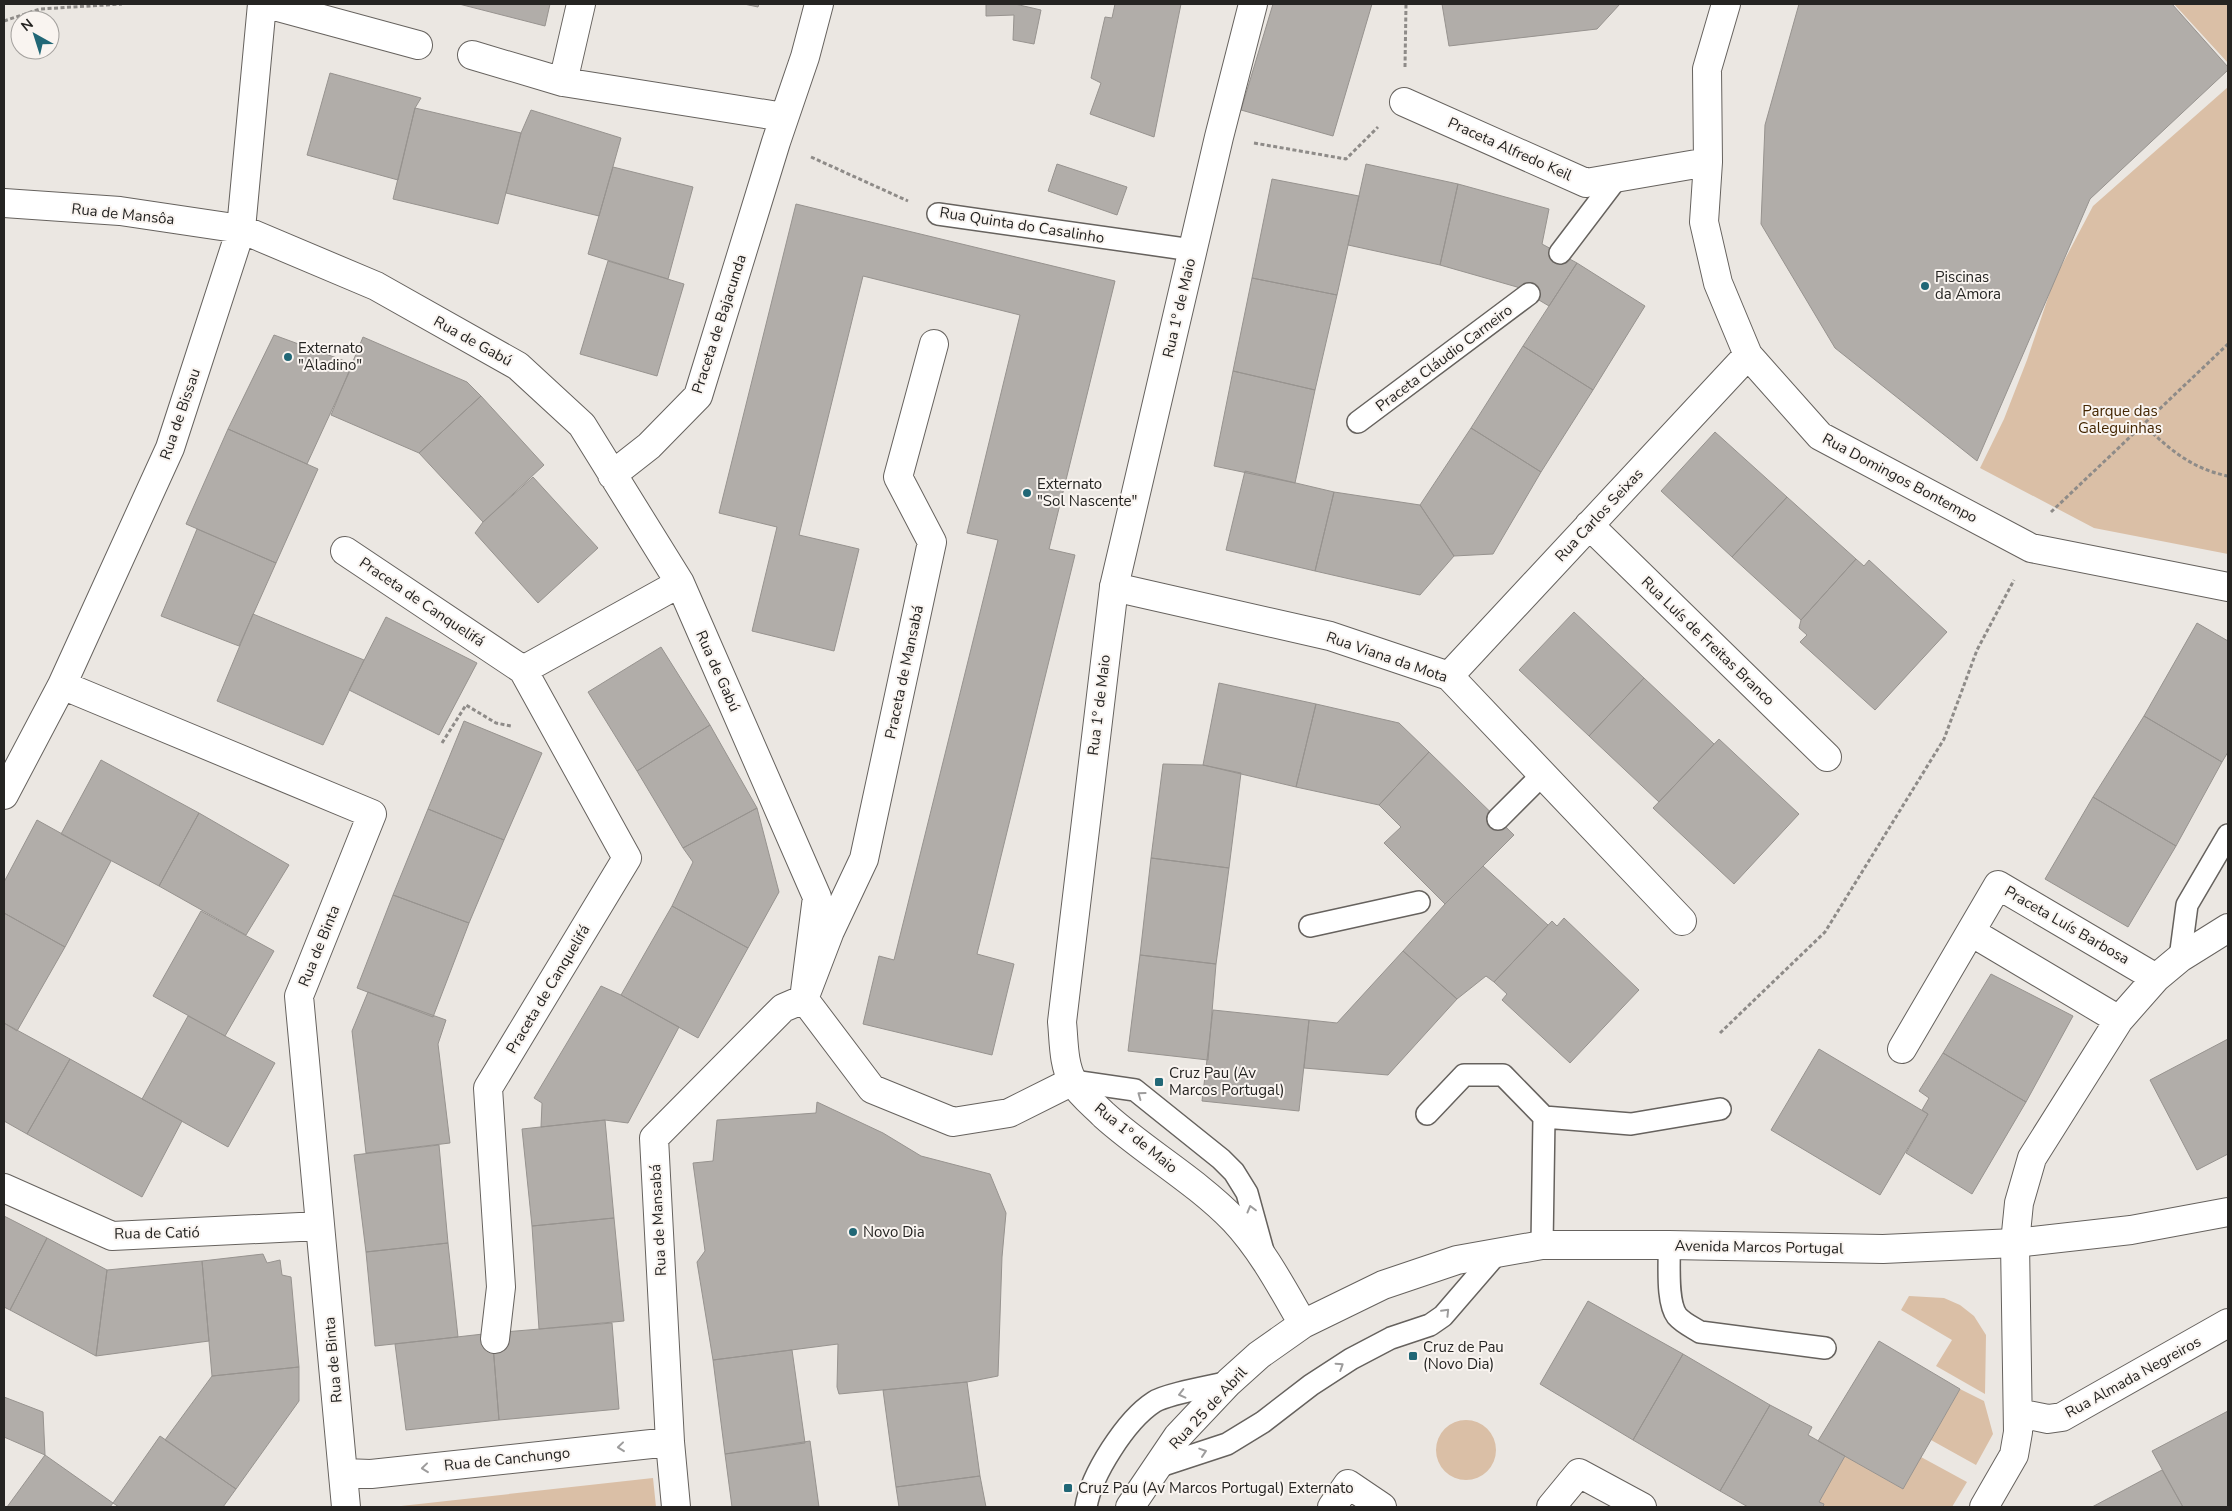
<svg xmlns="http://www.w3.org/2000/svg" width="2232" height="1511" font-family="'Nunito Sans',sans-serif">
	<rect width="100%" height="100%" fill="#ebe7e2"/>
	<path fill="#dabfa6" d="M2174,4H2228V63Z
		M2228,87V554L2094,528L1980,468L2004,419L2027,360L2054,280L2093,206Z
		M1909,1296L1944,1298L1960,1305L1974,1316L1986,1335L1985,1394L1936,1366L1952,1340L1901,1310Z
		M1960,1389L1984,1401L1993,1434L1976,1465L1931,1440Z
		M1436 1450a30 30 0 1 1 60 0a30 30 0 1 1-60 0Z
		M1845,1456L1903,1489L1921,1457L1967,1482L1952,1507H1823L1824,1504L1819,1502Z
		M653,1478L656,1507H392Z"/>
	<path fill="#b1ada9" stroke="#97938f" d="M459,4H550L545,26Z
		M744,4H759L758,7Z
		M986,4H1015L1041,10L1034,44L1013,40L1014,15L986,16Z
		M1115,4H1181L1154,137L1090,114L1101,83L1091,78L1105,17L1112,18Z
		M1273,4H1372L1333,136L1241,110Z
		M1442,4H1620L1597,29L1449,46Z
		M1799,4H2172L2228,67V70L2090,199L1977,461L1835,348L1761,224L1765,125Z
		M330,73L421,98L415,108L398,180L307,155Z
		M415,108L521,133L498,224L393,199Z
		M531,110L621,138L599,216L506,193L521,133Z
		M1057,164L1127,187L1117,215L1048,191Z
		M1366,164L1458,184L1440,265L1348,245Z
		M613,167L693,187L668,279L588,254Z
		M1272,179L1359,196L1337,295L1252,278Z
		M1458,184L1549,209L1542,244L1577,263L1549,306L1517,287L1440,265Z
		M796,204L1115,281L1049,549L1075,555L977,954L1014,964L992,1055L863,1024L879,956L894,960L998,540L967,533L1020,315L863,276L799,535L859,549L834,651L752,631L777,527L719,513Z
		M608,261L684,284L657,376L580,354Z
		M1577,263L1645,306L1593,390L1523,346Z
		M1252,278L1337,295L1315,390L1233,371Z
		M274,335L353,364L307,464L228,429Z
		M363,337L467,382L481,396L419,453L331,415Z
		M1523,346L1593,390L1541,472L1471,428Z
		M1233,371L1315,390L1295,483L1214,466Z
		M481,396L544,465L483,522L419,453Z
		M1471,428L1541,472L1493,554L1454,556L1420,505Z
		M228,429L318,469L276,563L186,524Z
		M1715,432L1787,497L1732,557L1661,491Z
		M1245,471L1334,492L1315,571L1226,550Z
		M533,477L598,548L538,603L475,533L483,522Z
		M1334,492L1420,505L1454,556L1420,595L1315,571Z
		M1787,497L1856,559L1801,620L1732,557Z
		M197,529L276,563L239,646L161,616Z
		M1856,559L1864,566L1869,560L1947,632L1875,710L1800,642L1807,635L1799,628L1801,620Z
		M1574,612L1644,678L1589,736L1519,670Z
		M253,614L364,660L323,745L217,701Z
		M386,617L477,663L439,735L349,690Z
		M2197,623L2228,641V752L2222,762L2144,716Z
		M661,647L710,725L637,771L588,692Z
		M1644,678L1714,744L1659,802L1589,736Z
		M1219,683L1316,704L1296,787L1203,765Z
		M1316,704L1399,723L1429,752L1379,805L1296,787Z
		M2144,716L2222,762L2176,846L2093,797Z
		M464,721L542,753L504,840L428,809Z
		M710,725L757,808L683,848L637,771Z
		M1719,739L1799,814L1734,884L1653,808Z
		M1429,752L1514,835L1445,904L1384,843L1401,827L1379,805Z
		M101,760L199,813L159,886L61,834Z
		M1163,764L1203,765L1241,773L1229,868L1151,858Z
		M2093,797L2176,846L2128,927L2045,879Z
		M757,808L779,892L748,948L672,906L693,862L683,848Z
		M428,809L504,840L469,923L393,895Z
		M199,813L289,865L246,935L159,886Z
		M37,820L111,861L65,947L4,913V882Z
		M1151,858L1229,868L1216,964L1140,955Z
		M1483,866L1548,925L1494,982L1486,976L1457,999L1403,951L1445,904Z
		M393,895L469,923L433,1017L357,988Z
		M672,906L748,948L698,1038L621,995Z
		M201,911L274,951L225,1036L153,996Z
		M4,913L65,947L17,1031L4,1023Z
		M1564,918L1639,990L1570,1063L1502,1000L1507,994L1494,982L1552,921L1557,926Z
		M1403,951L1457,999L1388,1075L1304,1068L1309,1020L1337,1023Z
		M1140,955L1216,964L1208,1060L1128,1051Z
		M1991,974L2073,1016L2026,1102L1943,1053Z
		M601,986L621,995L679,1027L628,1123L605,1120L541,1127L542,1103L534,1098Z
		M368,992L446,1020L438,1044L450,1143L366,1153L352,1031Z
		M1213,1010L1309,1020L1299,1111L1202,1101Z
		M188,1016L275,1063L228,1147L142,1099Z
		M4,1023L70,1059L27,1134L4,1121Z
		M2228,1039V1154L2197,1170L2150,1080Z
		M1819,1049L1928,1114L1880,1195L1771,1130Z
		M1943,1053L2026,1102L1972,1194L1906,1153L1928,1114L1922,1110L1929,1098L1919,1091Z
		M70,1059L182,1121L142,1197L27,1134Z
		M817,1102L883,1133L921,1156L990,1174L1006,1213L1002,1257L998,1376L967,1382L839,1394L837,1387L838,1344L713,1360L697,1262L705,1251L693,1163L713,1161L717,1120L816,1113Z
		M605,1120L614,1218L532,1226L522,1129Z
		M439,1145L448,1243L366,1252L354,1155Z
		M4,1216L47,1238L10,1310L4,1307Z
		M614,1218L624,1321L539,1329L532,1226Z
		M47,1238L107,1270L96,1356L10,1310Z
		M448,1243L458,1337L375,1346L366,1252Z
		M263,1254L267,1263L280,1260L282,1275L291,1277L299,1367L212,1376L202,1261Z
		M202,1261L209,1341L96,1356L107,1270Z
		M1588,1301L1683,1354L1633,1440L1540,1384Z
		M612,1323L619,1409L499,1420L492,1333Z
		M492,1333L499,1420L406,1430L395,1344Z
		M1879,1341L1960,1389L1903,1489L1818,1441Z
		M792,1350L805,1443L725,1454L713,1360Z
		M1683,1354L1770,1405L1720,1491L1633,1440Z
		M299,1367V1401L236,1489L165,1440L212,1376Z
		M967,1382L980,1476L896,1487L883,1390Z
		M4,1397L43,1412L45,1455L4,1437Z
		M1770,1405L1812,1427L1808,1435L1845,1456L1819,1502L1824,1504L1823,1507H1748L1720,1491Z
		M2228,1411V1507H2183L2152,1451Z
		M160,1436L236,1489L223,1507H119L113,1503Z
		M810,1441L819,1507H732L725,1454Z
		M45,1455L113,1503L110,1507H7Z
		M2162,1470L2183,1507H2092Z
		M980,1476L986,1507H899L896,1487Z"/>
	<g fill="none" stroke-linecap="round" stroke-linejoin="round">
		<g stroke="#66625e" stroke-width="24">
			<path id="lane" d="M938,214L1192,250
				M1560,253L1617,178
				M1358,422L1529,294
				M1498,819L1544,773
				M1310,926L1419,902
				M2180,958L2187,905L2228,835
				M1073,1081L1135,1090L1221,1159L1234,1172L1247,1193L1263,1251
				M1427,1114L1464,1075H1503L1544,1117L1542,1245
				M1544,1117L1631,1124L1720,1109
				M1669,1245C1670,1263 1666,1301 1677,1316C1683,1323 1692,1327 1700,1332L1825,1348
				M1157,1467L1227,1444L1263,1422L1311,1385L1351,1359L1391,1338L1430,1325L1443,1316L1499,1251
				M1086,1507C1091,1475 1126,1420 1154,1402C1166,1394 1213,1386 1229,1382"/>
		</g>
		<g stroke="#66625e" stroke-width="30">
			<path id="street" d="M267,4L418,45
				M1726,4L1707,69L1708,162L1704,222L1718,283L1748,355L1820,436L2031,548L2228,587
				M472,55L563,82L784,117
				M563,82L581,4
				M1404,102L1586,183L1708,162
				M4,203L120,211L241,229L376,286L518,366L582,425L680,583L817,897L804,999L872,1089L953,1122L1009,1113L1073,1081
				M612,475L649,446L698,396L776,142L805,57L819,4
				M1589,525L1827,757
				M345,551L523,670L627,858L488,1088L501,1287L495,1339
				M1114,587L1330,636L1449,676L1682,921
				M523,670L680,583
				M1449,676L1748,355
				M62,685L372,814L299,996L346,1507
				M4,795L62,685L170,448L241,229L262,4
				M1971,932L2119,1020
				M1902,1049L1998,885L2156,978
				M4,1188L112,1236L320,1226
				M2018,1413L2048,1419L2062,1417L2228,1323
				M343,1473L371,1474L670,1442
				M676,1507L670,1442L654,1138L783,1008L804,999L830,931L864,859L932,542L898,477L934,344
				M1332,1507L1348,1484L1382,1507
				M1551,1507L1579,1473L1642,1507
				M1984,1507L2014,1455L2018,1432L2015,1243L2019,1203L2032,1158L2119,1020L2156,978L2180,958L2228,928"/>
		</g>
		<g stroke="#66625e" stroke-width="30">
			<path id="secondary" d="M1253,4L1219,137L1114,587L1062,1022C1064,1041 1063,1064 1073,1082C1080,1094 1094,1105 1104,1115C1145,1152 1195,1180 1234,1220C1263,1251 1282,1288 1303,1324
				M1130,1507L1178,1436L1229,1382L1259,1355L1303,1324L1383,1285L1457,1260L1542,1245H1669L1883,1249L2015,1243L2131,1230L2228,1212"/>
		</g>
		<path stroke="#8e8b88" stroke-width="3" stroke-dasharray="4 2.5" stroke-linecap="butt" d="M4,21L40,9L122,4
			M1405,67L1406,4
			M1254,143L1346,159L1378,127
			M811,157L908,201
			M2143,424C2169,449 2192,469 2228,476
			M2051,512L2228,344
			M442,743L466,705L496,723L511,726
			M1720,1033L1825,932L1944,739L1977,650L2014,580"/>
		<use href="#lane" stroke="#fff" stroke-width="21"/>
		<use href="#street" stroke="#fff" stroke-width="28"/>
		<use href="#secondary" stroke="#fff" stroke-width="28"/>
	</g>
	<defs><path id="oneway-chevron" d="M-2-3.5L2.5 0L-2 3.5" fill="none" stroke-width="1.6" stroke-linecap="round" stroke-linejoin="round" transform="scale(1.25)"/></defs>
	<g stroke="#9d9c9c">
		<use href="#oneway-chevron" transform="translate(1141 1095) rotate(-144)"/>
		<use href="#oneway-chevron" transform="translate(1251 1209) rotate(-105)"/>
		<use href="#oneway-chevron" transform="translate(1446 1312) rotate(-46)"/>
		<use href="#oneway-chevron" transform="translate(1340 1366) rotate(-33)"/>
		<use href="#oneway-chevron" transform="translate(1182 1394) rotate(166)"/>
		<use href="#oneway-chevron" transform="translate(621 1447) rotate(174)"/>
		<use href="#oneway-chevron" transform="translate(1203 1452) rotate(-18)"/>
		<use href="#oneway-chevron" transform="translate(425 1468) rotate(174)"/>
	</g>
	<g fill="#216776" stroke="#f9f4f0" stroke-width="2">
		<circle cx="1925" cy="286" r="5"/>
		<circle cx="288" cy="357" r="5"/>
		<circle cx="1027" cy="493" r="5"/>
		<rect x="1154" y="1077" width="10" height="10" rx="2.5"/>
		<circle cx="853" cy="1232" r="5"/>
		<rect x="1408" y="1351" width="10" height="10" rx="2.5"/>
		<rect x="1063" y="1483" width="10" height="10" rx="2.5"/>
	</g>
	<g text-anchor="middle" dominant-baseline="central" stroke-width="4" stroke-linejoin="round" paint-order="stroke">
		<g font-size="15" fill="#252422" stroke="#f9f4f0">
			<text transform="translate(1510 149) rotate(24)">Praceta Alfredo Keil</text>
			<text transform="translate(123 214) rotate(6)">Rua de Mansôa</text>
			<text transform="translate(1022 225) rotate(9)">Rua Quinta do Casalinho</text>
			<text transform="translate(1179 308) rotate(-77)">Rua 1º de Maio</text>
			<text transform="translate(719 324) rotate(-72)">Praceta de Bajacunda</text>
			<text transform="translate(473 341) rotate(29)">Rua de Gabú</text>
			<text transform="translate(1444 358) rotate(-37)">Praceta Cláudio Carneiro</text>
			<text transform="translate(180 414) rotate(-71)">Rua de Bissau</text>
			<text transform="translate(1900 478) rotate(28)">Rua Domingos Bontempo</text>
			<text transform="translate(1599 515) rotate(-47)">Rua Carlos Seixas</text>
			<text transform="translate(422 602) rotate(34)">Praceta de Canquelifá</text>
			<text transform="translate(1708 641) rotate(44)">Rua Luís de Freitas Branco</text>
			<text transform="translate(1387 657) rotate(19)">Rua Viana da Mota</text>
			<text transform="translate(718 671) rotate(66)">Rua de Gabú</text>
			<text transform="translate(904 672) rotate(-78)">Praceta de Mansabá</text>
			<text transform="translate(1099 705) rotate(-83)">Rua 1º de Maio</text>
			<text transform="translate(2067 925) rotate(30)">Praceta Luís Barbosa</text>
			<text transform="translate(319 946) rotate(-68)">Rua de Binta</text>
			<text transform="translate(548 989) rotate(-59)">Praceta de Canquelifá</text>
			<text transform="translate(1136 1138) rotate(39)">Rua 1º de Maio</text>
			<text transform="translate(658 1220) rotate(-93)">Rua de Mansabá</text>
			<text transform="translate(157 1233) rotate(-1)">Rua de Catió</text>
			<text transform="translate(1759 1247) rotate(1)">Avenida Marcos Portugal</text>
			<text transform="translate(333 1360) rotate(-95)">Rua de Binta</text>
			<text transform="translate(2133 1377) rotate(-29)">Rua Almada Negreiros</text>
			<text transform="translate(1208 1408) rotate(-47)">Rua 25 de Abril</text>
			<text transform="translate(507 1459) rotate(-6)">Rua de Canchungo</text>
		</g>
		<g font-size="15" fill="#252422" stroke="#f9f4f0" text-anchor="start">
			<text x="1935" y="277">Piscinas<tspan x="1935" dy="17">da Amora</tspan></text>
			<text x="298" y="348">Externato<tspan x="298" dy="17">"Aladino"</tspan></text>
			<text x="1037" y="484">Externato<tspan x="1037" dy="17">"Sol Nascente"</tspan></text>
			<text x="1169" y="1073">Cruz Pau (Av<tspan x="1169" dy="17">Marcos Portugal)</tspan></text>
			<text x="863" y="1232">Novo Dia</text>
			<text x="1423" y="1347">Cruz de Pau<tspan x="1423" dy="17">(Novo Dia)</tspan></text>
			<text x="1078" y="1488">Cruz Pau (Av Marcos Portugal) Externato</text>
		</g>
		<g font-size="15" fill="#432500" stroke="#f9f4f0">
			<text x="2120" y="411">Parque das<tspan x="2120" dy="17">Galeguinhas</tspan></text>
		</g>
	</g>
	<rect width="2232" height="1511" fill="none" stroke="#252422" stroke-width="10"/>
	<g transform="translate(35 35) rotate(321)"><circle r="24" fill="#f9f4f0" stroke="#a4a19e"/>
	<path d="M0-4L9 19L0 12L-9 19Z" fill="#216776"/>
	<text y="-8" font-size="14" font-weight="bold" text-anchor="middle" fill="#252422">N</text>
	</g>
</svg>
